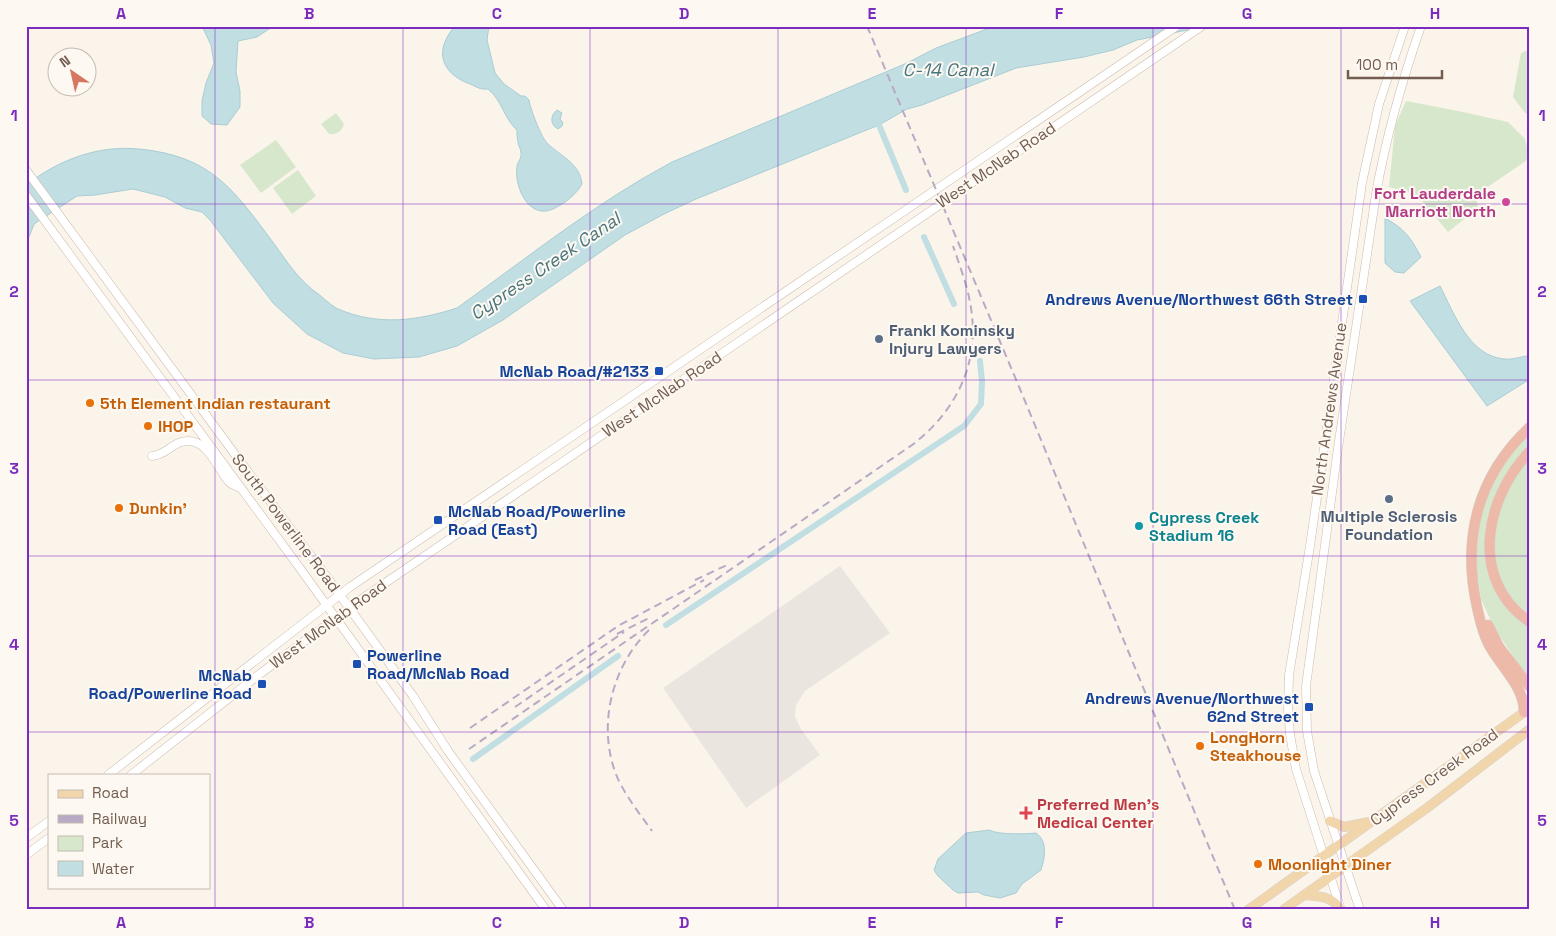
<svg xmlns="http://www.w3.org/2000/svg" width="1556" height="936" viewBox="0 0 1556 936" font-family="'Space Grotesk',sans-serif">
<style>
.industrial{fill:#ebe5e0}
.green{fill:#d7e7cb}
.water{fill:#c1dee3;stroke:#a9cdd3}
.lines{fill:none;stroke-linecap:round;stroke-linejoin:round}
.canal{stroke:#c1dee3;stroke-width:6}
.secondary-casing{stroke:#ccbbae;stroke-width:9}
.primary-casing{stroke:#d8d2ce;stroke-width:10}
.motorway-casing{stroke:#d8d2ce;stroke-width:11}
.secondary{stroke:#fff;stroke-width:8}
.primary{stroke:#f1d6ac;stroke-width:9}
.motorway{stroke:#edbaaa;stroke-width:10}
.rail{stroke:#b8aac4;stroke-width:2;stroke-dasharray:8 5;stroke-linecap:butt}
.grid{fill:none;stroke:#7b2cbf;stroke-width:1;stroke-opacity:0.55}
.hotel-dot{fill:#d1479c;stroke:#fdf9f2;stroke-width:2}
.transit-dot{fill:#1a4fb4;stroke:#fdf9f2;stroke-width:2}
.service-dot{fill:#5c6f8a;stroke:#fdf9f2;stroke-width:2}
.food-dot{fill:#e8710a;stroke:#fdf9f2;stroke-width:2}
.culture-dot{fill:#0f9aa8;stroke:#fdf9f2;stroke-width:2}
.health-dot{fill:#e0444e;stroke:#fdf9f2;stroke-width:2}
.labels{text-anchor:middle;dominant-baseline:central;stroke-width:4;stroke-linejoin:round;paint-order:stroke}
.street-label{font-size:16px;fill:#735d51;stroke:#fdf9f2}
.hotel-label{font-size:16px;font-weight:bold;fill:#b23c85;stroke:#fdf9f2;text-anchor:end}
.transit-label{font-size:16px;font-weight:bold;fill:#164399;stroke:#fdf9f2;text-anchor:end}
.service-label{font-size:16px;font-weight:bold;fill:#4e5e75;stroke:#fdf9f2;text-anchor:start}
.food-label{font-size:16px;font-weight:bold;fill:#c56008;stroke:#fdf9f2;text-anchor:start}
.culture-label{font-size:16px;font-weight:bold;fill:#0d838f;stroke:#fdf9f2;text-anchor:start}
.health-label{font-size:16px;font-weight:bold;fill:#be3a42;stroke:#fdf9f2;text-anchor:start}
.water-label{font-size:18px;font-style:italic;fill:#49757d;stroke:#fdf9f2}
.neatline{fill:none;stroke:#7b2cbf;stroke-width:2}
.grid-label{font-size:16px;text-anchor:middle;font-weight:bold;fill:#7b2cbf}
</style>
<rect width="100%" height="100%" fill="#fbf4eb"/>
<path class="industrial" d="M840,566L890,633L805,691L796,705L795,717L801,729L820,755L746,808L663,688Z"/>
<path class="green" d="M1530,49V115L1525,113L1513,97L1521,53Z
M1406,101L1463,112L1508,122L1525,139L1530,158L1476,195L1478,208L1448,232L1417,195L1389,187L1395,126Z
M336,113L344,124C342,131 337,135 329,134L321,124Z
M276,140L296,167L261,193L240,165Z
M298,170L316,196L292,214L273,188Z
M1530,433V446L1505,478L1488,566L1530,626V681L1494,628L1481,599L1476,567L1477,532L1487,495L1506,460Z
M1530,456V618L1522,612L1500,583L1492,547L1501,506L1513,478Z"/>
<path class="water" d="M202,26L272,27L257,37L238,41L236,72L240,91V107L227,125L211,124L202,116V101L206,83L214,63L211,45Z
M455,26H489L487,40L495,73L504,84L521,96H525L529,100C530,108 541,137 547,143C560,156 580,163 582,184C576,195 564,204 553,209C529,220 514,187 517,167C517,162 522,159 521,153C521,148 518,146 518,142C517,138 517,134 517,130C504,119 502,100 488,89C480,90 477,87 470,84C440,73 434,50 455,26Z
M995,26H1208L1137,40L1113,50L1084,57L1016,68L922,105L907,109L879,125L696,199L664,214L625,235L503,320L457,346L419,357L374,359L343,353L307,334L273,303L210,220L202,212L185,208L165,197L133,189L95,195L77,196L34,224L29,237L26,239V185C59,160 97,145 139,149C212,156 234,190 275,245C288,263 296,276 314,291C322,296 330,305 338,309C378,326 417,321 457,308C527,258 595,203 672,162L907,63L936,48Z
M557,110L562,113L560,119L563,123L562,126L558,129C550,125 550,115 557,110Z
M1385,218C1405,229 1411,238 1421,257L1404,273L1395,272L1385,263Z
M1440,286C1454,313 1469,356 1504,359C1511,360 1520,357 1527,356L1530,354V379L1487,406L1410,301Z
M989,830C998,835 1026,834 1036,833C1048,841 1045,858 1041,870L1022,884L1016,893L1000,898L984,895L978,892L958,893L953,890L938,876L934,870L938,859L966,833Z"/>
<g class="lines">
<path class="canal" d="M879,125L906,190
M924,237L954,304
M666,625L964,426L981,404L982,381L980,361
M473,759L618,656"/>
<defs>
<path id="secondary" d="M26,170L234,453L332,584L413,696L448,751L563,910
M26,195L299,567L546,910
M152,456C167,455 173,441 187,441C209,440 217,470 230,483C232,485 237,486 240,488
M108,775L350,587L1177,26
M131,775L261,673L366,596L1202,26
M26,838L49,821
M26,855L49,838
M1341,910L1296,769L1290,734L1288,710L1289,675L1310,546L1362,183L1379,104L1405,26
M1360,910L1314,771L1307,731L1306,686L1338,448L1376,194C1386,137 1402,81 1421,26"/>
<path id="primary" d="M1330,821L1344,827L1369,822
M1304,895C1319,896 1332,896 1341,910
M1248,910L1530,708
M1283,910L1427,808L1530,729"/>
<path id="motorway" d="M1530,451C1485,498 1468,580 1530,622
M1488,625L1499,647L1530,687
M1524,712C1525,687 1499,665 1488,643C1482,631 1480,620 1477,607C1462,539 1477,476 1530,427"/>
</defs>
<use href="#secondary" class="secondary-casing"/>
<use href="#primary" class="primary-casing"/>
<use href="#motorway" class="motorway-casing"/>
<use href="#secondary" class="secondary"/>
<use href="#primary" class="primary"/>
<use href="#motorway" class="motorway"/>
<path class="rail" d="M867,26L1020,389L1235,910
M695,580L727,565
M649,630C611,667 596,729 618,779C627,798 640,814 652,831
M617,634L651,617
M515,707L624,632
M470,728L618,626L704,580
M469,749L912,445C953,414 978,368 972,316C970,293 961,269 953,246"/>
</g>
<path class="grid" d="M215,26V910M403,26V910M590,26V910M778,26V910M966,26V910M1153,26V910M1341,26V910M26,204H1530M26,380H1530M26,556H1530M26,732H1530"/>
<circle class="hotel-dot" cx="1506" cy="202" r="5"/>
<g class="transit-dot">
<rect x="1358" y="294" width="10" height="10" rx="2.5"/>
<rect x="654" y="366" width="10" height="10" rx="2.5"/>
<rect x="433" y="515" width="10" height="10" rx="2.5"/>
<rect x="352" y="659" width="10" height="10" rx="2.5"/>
<rect x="257" y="679" width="10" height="10" rx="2.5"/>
<rect x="1304" y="702" width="10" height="10" rx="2.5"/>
</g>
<g class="service-dot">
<circle cx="879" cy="339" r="5"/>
<circle cx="1389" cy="499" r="5"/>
</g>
<g class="food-dot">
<circle cx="90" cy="403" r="5"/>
<circle cx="148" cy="426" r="5"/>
<circle cx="119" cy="508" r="5"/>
<circle cx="1200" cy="746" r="5"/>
<circle cx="1258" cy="864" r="5"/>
</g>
<circle class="culture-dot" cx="1139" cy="526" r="5"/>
<path class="health-dot" d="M1023.5 805.5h5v5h5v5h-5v5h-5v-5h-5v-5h5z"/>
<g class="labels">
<g class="street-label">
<text transform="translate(996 165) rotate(-34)">West McNab Road</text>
<text transform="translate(662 394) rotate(-34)">West McNab Road</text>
<text transform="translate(1329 409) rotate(-82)">North Andrews Avenue</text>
<text transform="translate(286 523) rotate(53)">South Powerline Road</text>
<text transform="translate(328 624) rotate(-36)">West McNab Road</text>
<text transform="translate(1434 777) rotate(-36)">Cypress Creek Road</text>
</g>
<g class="hotel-label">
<text x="1496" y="193">Fort Lauderdale<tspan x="1496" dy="18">Marriott North</tspan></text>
</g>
<g class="transit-label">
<text x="1353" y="299">Andrews Avenue/Northwest 66th Street</text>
<text x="649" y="371">McNab Road/#2133</text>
<text x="448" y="511" text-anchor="start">McNab Road/Powerline<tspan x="448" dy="18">Road (East)</tspan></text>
<text x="367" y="655" text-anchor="start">Powerline<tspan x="367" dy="18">Road/McNab Road</tspan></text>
<text x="252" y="675">McNab<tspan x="252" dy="18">Road/Powerline Road</tspan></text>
<text x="1299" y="698">Andrews Avenue/Northwest<tspan x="1299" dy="18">62nd Street</tspan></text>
</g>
<g class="service-label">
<text x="889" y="330">Frankl Kominsky<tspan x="889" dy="18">Injury Lawyers</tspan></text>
<text x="1389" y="516" text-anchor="middle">Multiple Sclerosis<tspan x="1389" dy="18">Foundation</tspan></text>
</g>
<g class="food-label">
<text x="100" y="403">5th Element Indian restaurant</text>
<text x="158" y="426">IHOP</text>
<text x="129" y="508">Dunkin'</text>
<text x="1210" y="737">LongHorn<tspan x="1210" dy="18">Steakhouse</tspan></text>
<text x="1268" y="864">Moonlight Diner</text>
</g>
<g class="culture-label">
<text x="1149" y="517">Cypress Creek<tspan x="1149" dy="18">Stadium 16</tspan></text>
</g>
<g class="health-label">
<text x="1037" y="804">Preferred Men's<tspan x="1037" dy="18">Medical Center</tspan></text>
</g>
<g class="water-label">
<text x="948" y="69">C-14 Canal</text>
<text transform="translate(545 266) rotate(-34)">Cypress Creek Canal</text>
</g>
</g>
<rect width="1556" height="936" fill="none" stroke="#fdf9f2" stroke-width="55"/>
<rect x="48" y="774" width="162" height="115" fill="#fdf9f2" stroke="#c6bbb2"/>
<rect x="58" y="790" width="25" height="8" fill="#f1d6ac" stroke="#c6bbb2"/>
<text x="92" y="798" font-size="15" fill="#735d51">Road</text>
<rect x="58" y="815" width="25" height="8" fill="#b8aac4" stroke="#c6bbb2"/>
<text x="92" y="824" font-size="15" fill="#735d51">Railway</text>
<rect x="58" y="836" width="25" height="15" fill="#d7e7cb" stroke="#c6bbb2"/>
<text x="92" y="848" font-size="15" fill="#735d51">Park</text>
<rect x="58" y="861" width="25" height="15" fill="#c1dee3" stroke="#c6bbb2"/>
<text x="92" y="874" font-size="15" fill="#735d51">Water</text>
<g transform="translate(72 72) rotate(326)"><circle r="24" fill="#fdf9f2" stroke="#c6bbb2"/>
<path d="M0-4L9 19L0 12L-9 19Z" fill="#d6785f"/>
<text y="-8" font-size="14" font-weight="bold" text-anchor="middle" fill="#735d51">N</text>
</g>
<path d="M1348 70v8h94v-8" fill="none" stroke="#735d51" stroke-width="2.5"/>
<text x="1356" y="70" font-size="15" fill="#735d51" stroke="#fdf9f2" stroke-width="4" paint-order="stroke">100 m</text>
<rect x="28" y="28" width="1500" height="880" class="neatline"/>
<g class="grid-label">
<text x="121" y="19">A</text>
<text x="309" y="19">B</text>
<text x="497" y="19">C</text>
<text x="684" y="19">D</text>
<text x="872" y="19">E</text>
<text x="1059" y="19">F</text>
<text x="1247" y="19">G</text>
<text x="1435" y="19">H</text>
<text x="14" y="121">1</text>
<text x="1542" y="121">1</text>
<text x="14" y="297">2</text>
<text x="1542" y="297">2</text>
<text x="14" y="474">3</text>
<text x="1542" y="474">3</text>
<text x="14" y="650">4</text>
<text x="1542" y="650">4</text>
<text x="14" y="826">5</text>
<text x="1542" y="826">5</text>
<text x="121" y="928">A</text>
<text x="309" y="928">B</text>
<text x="497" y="928">C</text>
<text x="684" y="928">D</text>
<text x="872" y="928">E</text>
<text x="1059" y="928">F</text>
<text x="1247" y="928">G</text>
<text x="1435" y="928">H</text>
</g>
</svg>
